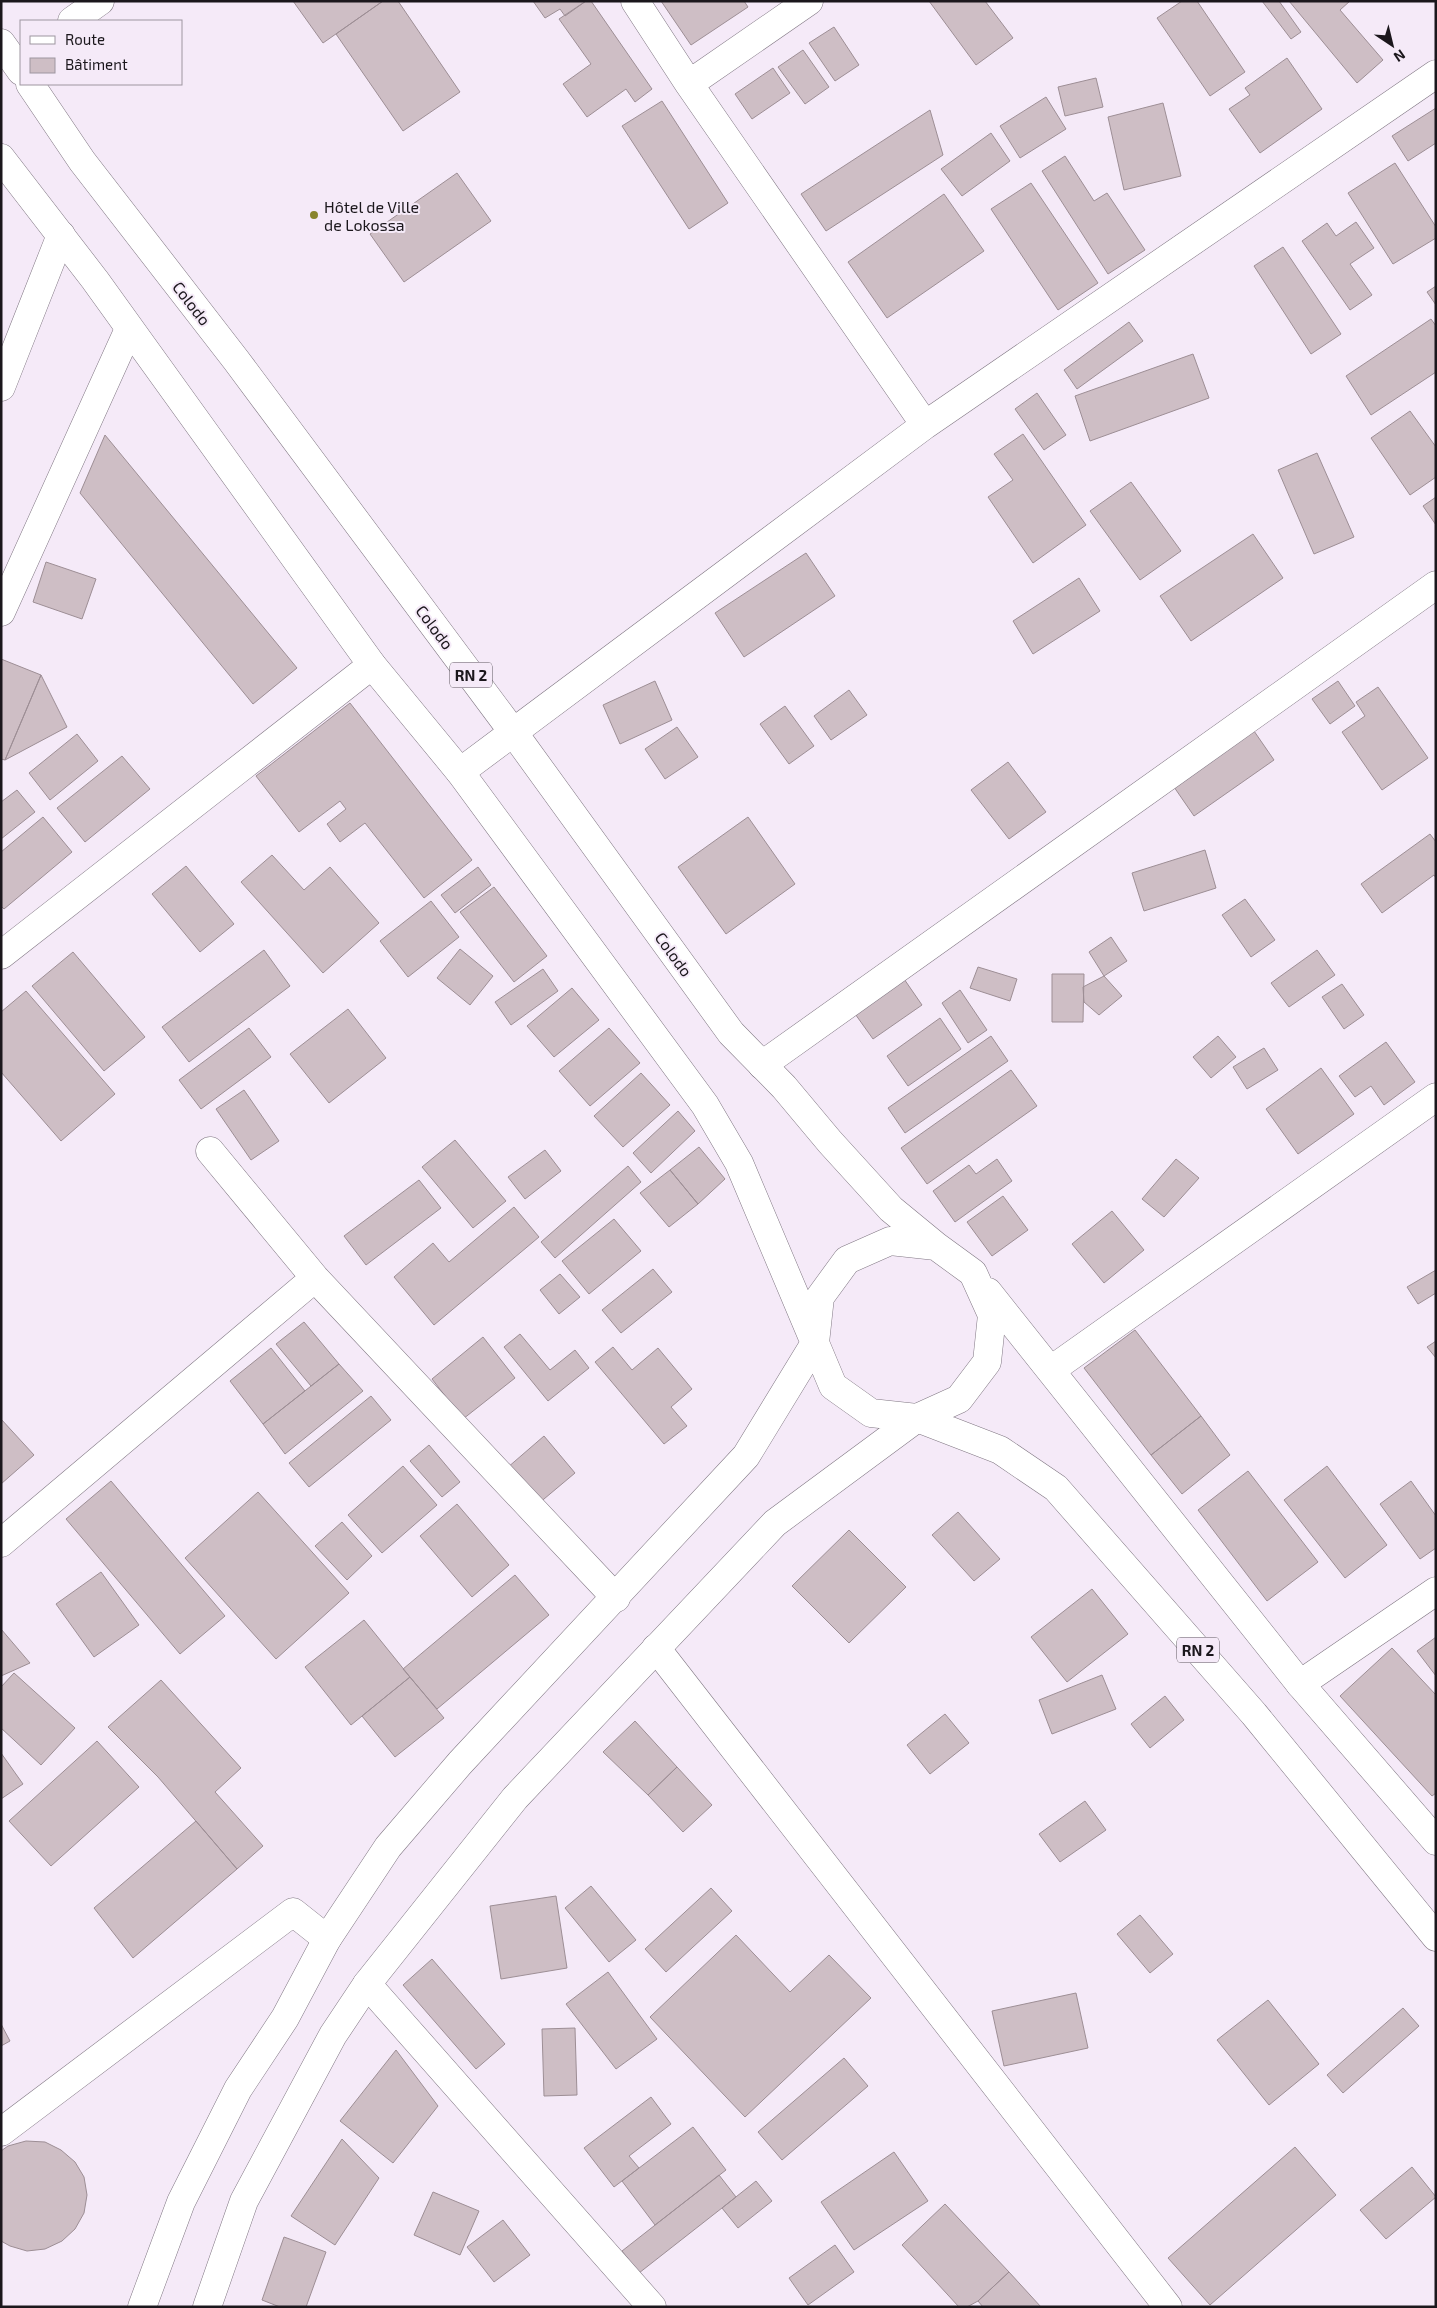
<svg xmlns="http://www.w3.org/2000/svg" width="1437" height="2308" viewBox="0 0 1437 2308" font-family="'Exo 2',sans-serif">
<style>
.building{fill:#cebec5;stroke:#9d8e95}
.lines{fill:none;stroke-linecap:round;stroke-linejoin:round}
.minor-casing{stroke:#807783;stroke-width:29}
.major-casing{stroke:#807783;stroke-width:29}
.minor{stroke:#fff;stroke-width:28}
.major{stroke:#fff;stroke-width:28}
.poi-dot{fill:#88842c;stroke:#f5eaf8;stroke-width:2}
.labels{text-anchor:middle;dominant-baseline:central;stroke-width:4;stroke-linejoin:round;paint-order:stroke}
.shield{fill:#f5eaf8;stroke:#5c565e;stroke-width:1}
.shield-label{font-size:15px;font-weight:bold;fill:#1b171c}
.poi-label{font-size:16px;fill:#1b171c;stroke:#f5eaf8;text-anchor:start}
.street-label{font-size:16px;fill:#1b171c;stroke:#f5eaf8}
</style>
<rect width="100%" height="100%" fill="#f5eaf8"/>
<path class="building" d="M293,1H383L323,43Z
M383,1H398L460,92L403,131L336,34Z
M533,1H586L565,16L560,9L545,18Z
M586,1H591L652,89L635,102L626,89L587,117L563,84L591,64L559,19Z
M661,1H744L748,7L691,45Z
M929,1H985L1013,38L976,65Z
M1182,1H1197L1245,72L1210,96L1157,18Z
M1262,1H1279L1301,32L1291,39Z
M1289,1H1350L1340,10L1383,60L1357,83Z
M834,27L859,65L835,81L809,43Z
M803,50L829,87L805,104L778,67Z
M1287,58L1322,109L1260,153L1229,109L1250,95L1245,88Z
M773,68L790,93L752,119L735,94Z
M1096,78L1103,107L1065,116L1058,87Z
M1046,97L1066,129L1020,158L1000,126Z
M662,101L728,203L689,229L622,126Z
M1163,103L1181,176L1124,190L1108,117Z
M1436,108V143L1408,161L1392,136Z
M930,110L943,155L826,231L801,194Z
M991,133L1010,161L962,196L941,169Z
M1065,156L1094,201L1107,193L1145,250L1108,274L1042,171Z
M1395,163L1436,227V238L1393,264L1348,193Z
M457,173L491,221L404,282L370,234Z
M1031,183L1098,283L1058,310L991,209Z
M944,194L984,251L887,318L848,262Z
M1356,222L1374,248L1350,264L1372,295L1350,310L1302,241L1327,223L1336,236Z
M1283,247L1341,334L1311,354L1254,266Z
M1436,286V305L1427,292Z
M1431,319L1436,326V372L1371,415L1346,376Z
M1129,322L1143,341L1077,389L1064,370Z
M1193,354L1209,398L1090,441L1075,396Z
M1037,393L1066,435L1044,450L1015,409Z
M1410,411L1436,447V477L1410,495L1371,438Z
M1023,434L1086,525L1033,563L988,497L1013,480L994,454Z
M105,435L297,668L253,704L80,493Z
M1317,453L1354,537L1314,554L1278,470Z
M1131,482L1181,551L1140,580L1090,511Z
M1436,497V525L1423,506Z
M1253,534L1283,578L1191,641L1160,596Z
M806,553L835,596L744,657L715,613Z
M46,562L96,579L82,619L33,602Z
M1079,578L1100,611L1033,654L1013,621Z
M1,659L41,675L5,760L1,759Z
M41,675L67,727L5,760Z
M655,681L672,720L620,744L603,705Z
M1338,681L1355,706L1330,724L1312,699Z
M1378,687L1428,758L1382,790L1342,732L1365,716L1356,702Z
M849,690L867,715L831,740L814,716Z
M350,703L472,860L424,898L365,823L340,842L327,824L346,809L340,801L299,832L256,776Z
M785,706L814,746L789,764L760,724Z
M677,727L698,757L665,779L645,749Z
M1254,731L1274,760L1194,816L1174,787Z
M77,734L98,761L50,800L29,773Z
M122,756L150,789L85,842L57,808Z
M1008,762L1046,812L1009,839L971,790Z
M17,790L35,812L1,839V802Z
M43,817L72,852L4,909L1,906V852Z
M748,817L795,884L726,934L678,867Z
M1430,834L1436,842V878L1434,875L1382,913L1361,884Z
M1205,850L1216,888L1144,911L1132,873Z
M272,855L304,890L330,867L379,923L323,973L241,882Z
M186,866L234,924L200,952L152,894Z
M478,867L491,885L455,913L441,895Z
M494,887L547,956L514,982L460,912Z
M1245,899L1275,940L1251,957L1222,915Z
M431,901L459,937L408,977L380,941Z
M1111,937L1127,961L1104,976L1089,952Z
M460,949L493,976L470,1005L437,978Z
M264,950L290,986L189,1062L162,1027Z
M1317,950L1335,975L1289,1007L1271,983Z
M73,952L145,1037L104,1071L32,986Z
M978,967L1017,979L1010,1001L970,988Z
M543,969L558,991L511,1025L495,1002Z
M1052,974H1084L1083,1022H1052Z
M902,976L922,1005L873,1039L853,1011Z
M1104,976L1122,996L1099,1015L1084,1002L1083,987Z
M1342,984L1364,1015L1344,1029L1322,997Z
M572,988L599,1020L554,1057L527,1026Z
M960,990L987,1030L968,1043L942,1003Z
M26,991L115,1094L61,1141L1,1072V1012Z
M348,1009L386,1058L329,1103L290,1054Z
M940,1018L961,1049L908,1086L887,1056Z
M249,1028L271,1057L201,1109L179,1080Z
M609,1028L640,1063L590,1106L559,1071Z
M991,1036L1008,1061L905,1133L888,1108Z
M1218,1036L1236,1057L1211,1078L1193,1057Z
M1386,1042L1415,1082L1384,1105L1371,1086L1355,1097L1339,1076Z
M1264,1048L1278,1070L1247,1089L1233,1067Z
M1321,1068L1354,1114L1298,1154L1266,1109Z
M1011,1070L1037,1106L927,1184L901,1148Z
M641,1073L670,1105L623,1147L594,1116Z
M244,1090L279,1141L251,1160L216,1109Z
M678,1111L695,1131L651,1173L633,1153Z
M455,1140L506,1201L473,1228L422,1167Z
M699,1147L725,1179L698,1204L670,1170Z
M545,1150L561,1171L525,1199L508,1177Z
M997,1159L1012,1181L955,1222L933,1191L969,1165L976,1174Z
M1176,1159L1199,1178L1164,1217L1142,1199Z
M628,1166L641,1182L555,1258L541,1242Z
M670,1170L698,1204L669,1227L640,1193Z
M419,1180L441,1208L366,1265L344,1236Z
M1003,1196L1028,1230L992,1256L967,1222Z
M514,1207L539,1237L434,1325L394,1277L433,1243L449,1262Z
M1112,1211L1144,1250L1104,1283L1072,1244Z
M614,1219L641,1251L589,1294L562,1261Z
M653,1269L672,1292L621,1333L602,1310Z
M1436,1270V1293L1418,1304L1407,1287Z
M560,1274L580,1297L559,1314L540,1290Z
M304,1322L339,1364L311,1386L276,1344Z
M1135,1330L1201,1416L1151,1455L1084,1368Z
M520,1334L550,1370L575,1350L589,1368L548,1401L504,1347Z
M483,1337L515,1378L463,1419L432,1379Z
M1436,1341V1358L1427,1347Z
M613,1347L632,1370L658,1348L692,1389L671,1407L687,1426L664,1444L595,1362Z
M271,1348L305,1391L263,1424L230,1381Z
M339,1364L363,1391L285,1454L263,1424Z
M371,1396L391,1420L309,1487L289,1463Z
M1201,1416L1230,1455L1182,1494L1151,1455Z
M1,1419L34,1455L1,1484Z
M544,1436L575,1473L538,1504L507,1468Z
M429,1445L460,1482L442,1497L410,1461Z
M403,1466L437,1505L382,1553L348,1515Z
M1327,1466L1387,1545L1345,1578L1284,1500Z
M1248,1471L1318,1562L1267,1601L1198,1510Z
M111,1481L225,1616L180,1654L66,1519Z
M1411,1481L1436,1516V1548L1420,1559L1380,1504Z
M258,1492L349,1593L276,1659L185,1558Z
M457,1504L509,1565L472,1597L420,1536Z
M958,1512L1000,1559L974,1581L932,1535Z
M342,1522L372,1556L347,1580L315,1546Z
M849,1530L906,1587L849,1643L792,1586Z
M101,1572L139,1625L94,1657L56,1604Z
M515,1575L549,1615L437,1709L403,1669Z
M1092,1589L1128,1634L1067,1682L1031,1637Z
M364,1620L410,1677L351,1725L305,1667Z
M1,1629L30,1663L1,1676Z
M1436,1637V1676L1417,1651Z
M1392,1648L1436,1695V1793L1432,1796L1340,1696Z
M14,1673L75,1728L41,1765L1,1728V1687Z
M1102,1675L1116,1709L1052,1734L1039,1700Z
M410,1677L444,1718L395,1757L362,1716Z
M161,1680L241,1768L215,1792L263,1846L237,1869L158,1777L108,1727Z
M1165,1696L1184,1720L1150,1748L1131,1724Z
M945,1714L969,1743L930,1774L907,1745Z
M635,1721L677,1767L648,1795L603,1752Z
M97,1741L139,1787L51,1866L9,1821Z
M1,1753L23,1784L1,1799Z
M677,1767L712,1805L683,1832L648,1795Z
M1085,1801L1106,1830L1060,1862L1039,1834Z
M196,1821L237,1869L133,1958L94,1908Z
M591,1886L636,1940L609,1962L565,1908Z
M711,1888L732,1911L666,1972L645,1949Z
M556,1896L567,1968L501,1979L490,1906Z
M1140,1915L1173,1954L1150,1973L1117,1934Z
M736,1935L790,1992L829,1955L871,1998L745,2117L650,2017Z
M432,1959L505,2044L476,2069L403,1985Z
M608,1972L657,2039L616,2069L566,2004Z
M1076,1993L1088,2048L1004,2066L992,2011Z
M1268,2000L1319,2064L1269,2105L1217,2040Z
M1403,2008L1419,2026L1343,2093L1327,2075Z
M1,2024L10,2041L1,2046Z
M575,2028L577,2095L544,2096L542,2029Z
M396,2050L438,2106L393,2163L340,2121Z
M844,2058L868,2086L782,2160L758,2132Z
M651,2097L671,2124L629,2156L639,2168L614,2187L584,2148Z
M693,2127L726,2170L655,2225L622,2181Z
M342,2139L379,2178L335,2245L291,2216Z
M26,2141L45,2142L61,2150L75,2162L84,2177L87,2195L84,2213L75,2229L62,2241L45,2249L27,2251L10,2246L1,2241V2151L8,2146Z
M1295,2147L1336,2195L1210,2305L1168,2258Z
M894,2152L928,2201L854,2250L821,2202Z
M1412,2167L1436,2197L1386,2239L1360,2210Z
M719,2175L736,2197L639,2273L622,2251Z
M756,2181L772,2201L738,2228L722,2208Z
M433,2192L479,2211L460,2255L414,2235Z
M945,2204L1009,2272L978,2301L967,2307H959L902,2245Z
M503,2220L530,2255L494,2282L467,2247Z
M284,2237L326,2252L306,2307H280L262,2300Z
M835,2245L854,2272L808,2305L789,2278Z
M1009,2272L1041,2307H983L978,2301Z"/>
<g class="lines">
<defs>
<path id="minor" d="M635,1L689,84L925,425
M72,21L100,1
M689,84L809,1
M1,387L61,235
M1,612L129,329
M460,772L925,425L1436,74
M1,955L372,665
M762,1065L1436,585
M210,1151L315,1278L616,1598
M1,1543L315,1278
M656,1648L1168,2307
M1300,1684L1436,1591
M367,1984L652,2307
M1,2132L293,1912L327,1939"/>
<path id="major" d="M1,43L21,71
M30,84L82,161L236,360L513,732L731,1033L784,1087L830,1142L891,1209L936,1246
M1,158L95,280L372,665L460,772L705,1105L739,1163L815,1343L746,1456L460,1763L388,1847L327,1939L285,2018L238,2089L181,2202L142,2307
M988,1292L1300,1684L1436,1841
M1051,1370L1436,1097
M207,2307L244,2201L333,2035L367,1984L515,1798L775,1523L917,1418L959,1399L987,1362L992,1315L973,1273L936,1246L890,1241L847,1260L820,1297L815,1343L833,1386L871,1413L917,1418L1000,1450L1056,1488L1254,1714L1436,1937"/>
</defs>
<use href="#minor" class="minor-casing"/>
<use href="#major" class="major-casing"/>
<use href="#minor" class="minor"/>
<use href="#major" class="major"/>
</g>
<circle class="poi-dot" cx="314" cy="215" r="5"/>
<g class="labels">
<g class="shield">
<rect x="450" y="662.5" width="42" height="25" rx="4"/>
<rect x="1177" y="1637.5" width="42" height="25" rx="4"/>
</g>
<g class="shield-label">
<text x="471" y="675">RN 2</text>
<text x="1198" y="1650">RN 2</text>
</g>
<g class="poi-label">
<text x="324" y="206">Hôtel de Ville<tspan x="324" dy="18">de Lokossa</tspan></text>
</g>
<g class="street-label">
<text transform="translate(192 303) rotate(52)">Colodo</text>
<text transform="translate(435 627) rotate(53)">Colodo</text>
<text transform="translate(674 954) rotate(54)">Colodo</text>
</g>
</g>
<rect width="1437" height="2308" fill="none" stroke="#1b171c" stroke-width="5"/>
<rect x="20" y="20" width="162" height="65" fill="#f5eaf8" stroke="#9e96a0"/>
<rect x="30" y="36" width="25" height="8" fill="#ffffff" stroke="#9e96a0"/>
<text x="65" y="45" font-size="15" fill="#1b171c">Route</text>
<rect x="30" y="58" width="25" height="15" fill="#cebec5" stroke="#9e96a0"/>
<text x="65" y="70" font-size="15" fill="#1b171c">Bâtiment</text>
<g transform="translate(1392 45) rotate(145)" stroke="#f5eaf8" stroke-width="4" paint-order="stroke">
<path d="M0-4L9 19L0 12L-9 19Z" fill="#1b171c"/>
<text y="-8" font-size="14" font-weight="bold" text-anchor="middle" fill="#1b171c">N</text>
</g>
</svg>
